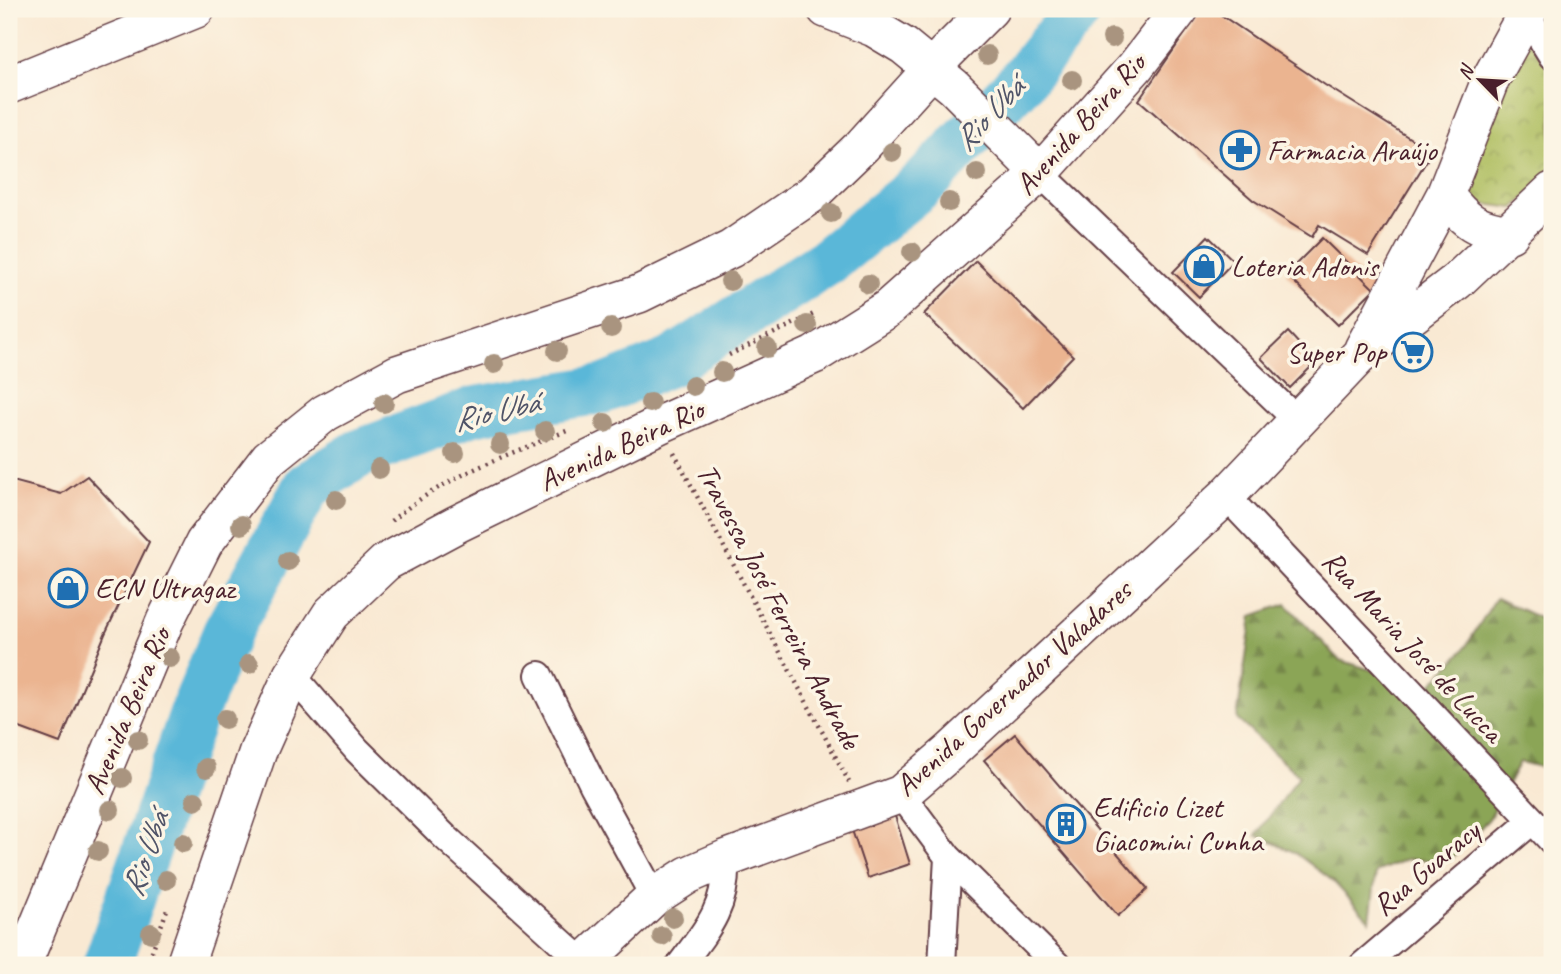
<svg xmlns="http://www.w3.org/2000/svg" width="1561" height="974" viewBox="0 0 1561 974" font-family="Caveat,sans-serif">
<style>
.forest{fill:url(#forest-firs);stroke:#6a6241;stroke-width:2}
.park{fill:url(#park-crowns);stroke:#7c6e46;stroke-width:2}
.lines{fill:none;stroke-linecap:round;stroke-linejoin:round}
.river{stroke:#5ab7d8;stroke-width:49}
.building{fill:#ebb490}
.street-casing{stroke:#643d44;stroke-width:30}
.secondary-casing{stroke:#643d44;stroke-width:40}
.path{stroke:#643d44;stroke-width:4.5;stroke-dasharray:2 5;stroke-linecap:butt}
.street{stroke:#fff;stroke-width:26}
.secondary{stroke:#fff;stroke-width:37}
.tree{fill:#a9947f}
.labels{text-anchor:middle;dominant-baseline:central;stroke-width:7;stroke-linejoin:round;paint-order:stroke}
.street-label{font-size:30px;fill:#4a1f2b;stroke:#fcf5e5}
.poi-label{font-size:30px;fill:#4a1f2b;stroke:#fcf5e5;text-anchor:start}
.water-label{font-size:32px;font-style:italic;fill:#505468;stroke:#fcf5e5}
</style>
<defs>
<pattern id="forest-firs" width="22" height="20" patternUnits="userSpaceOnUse" patternTransform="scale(1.75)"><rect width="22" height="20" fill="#8ba557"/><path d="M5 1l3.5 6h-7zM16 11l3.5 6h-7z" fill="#748648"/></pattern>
<pattern id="park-crowns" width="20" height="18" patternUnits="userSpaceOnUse" patternTransform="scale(1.75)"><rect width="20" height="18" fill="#afbe61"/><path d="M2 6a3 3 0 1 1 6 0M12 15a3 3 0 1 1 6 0" fill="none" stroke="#909a50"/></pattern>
</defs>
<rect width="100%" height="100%" fill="#fcf5e5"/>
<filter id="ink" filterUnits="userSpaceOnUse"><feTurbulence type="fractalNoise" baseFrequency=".0143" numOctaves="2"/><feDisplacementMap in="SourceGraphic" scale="14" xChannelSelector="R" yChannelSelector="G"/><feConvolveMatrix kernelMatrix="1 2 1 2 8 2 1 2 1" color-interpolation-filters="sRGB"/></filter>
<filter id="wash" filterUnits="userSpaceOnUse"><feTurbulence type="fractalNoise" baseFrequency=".00686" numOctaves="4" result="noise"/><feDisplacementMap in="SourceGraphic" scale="28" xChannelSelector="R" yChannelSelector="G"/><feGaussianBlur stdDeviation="1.57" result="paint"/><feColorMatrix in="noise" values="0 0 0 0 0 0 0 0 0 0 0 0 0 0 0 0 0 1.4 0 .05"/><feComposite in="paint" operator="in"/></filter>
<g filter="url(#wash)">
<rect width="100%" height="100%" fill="#f9e9d3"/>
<path class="forest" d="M1496,598L1552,624V770L1520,762L1489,819L1449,861L1407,859L1376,872L1370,921L1333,881L1294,852L1256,835L1299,776L1237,719L1252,616L1286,604L1340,660L1428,688L1463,651Z"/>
<path class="park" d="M1522,34L1552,68V174L1514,208L1484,204L1462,194Z"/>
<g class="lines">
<path class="river" d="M107,965L195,709L227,632L307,486L358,454L474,411L604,389L671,362L828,261L927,180L1021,81L1079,9"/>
</g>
<g id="blocks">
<path class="building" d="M1202,9H1212L1325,85L1432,152L1368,255L1319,225L1312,237L1253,200L1139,100Z
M1208,236L1234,261L1199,297L1173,272Z
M1322,238L1374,289L1338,325L1286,274Z
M976,261L1073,356L1023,408L924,314Z
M1288,332L1316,362L1290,388L1261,358Z
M87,476L149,542L105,634L60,743L9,724V480L61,494Z
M1015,734L1148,889L1118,916L984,760Z
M895,816L910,864L868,878L848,818Z"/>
</g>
</g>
<g filter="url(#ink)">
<use href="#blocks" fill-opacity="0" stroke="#643d44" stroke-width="2"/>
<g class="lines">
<defs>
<path id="street" d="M1526,14L1552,56
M1040,173L1299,422
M1226,496L1552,841
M292,675L357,750L445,837L584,963
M539,675L593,785L654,897
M901,794L948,857L942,965
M948,857L1057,965
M680,965C707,930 728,906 725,859
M1363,965L1532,821"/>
<path id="secondary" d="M826,9L874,28L904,46L954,87L1040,173
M9,85L196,9
M1445,195C1466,222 1476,229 1510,234
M1363,349L1445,195L1491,78L1529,9
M22,965L165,621L204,543L269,458L325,413L397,374L639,294L731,249L812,194L862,146L946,53L990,9
M185,965L258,751L292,675L331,614L386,562L457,524L659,425L814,355L887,309L1040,173L1135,67L1180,9
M581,965L654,897L688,875L725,859L901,794L951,751L1226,496L1359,356L1457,281L1552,191"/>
</defs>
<use href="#street" class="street-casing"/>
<use href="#secondary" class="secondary-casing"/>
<path class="path" d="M729,355L816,313
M674,453L849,782
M391,521C443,477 507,455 569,430
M147,965L168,907"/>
<use href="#street" class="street"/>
<use href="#secondary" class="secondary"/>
</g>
<g class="tree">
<circle cx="1112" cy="38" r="10"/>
<circle cx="987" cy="55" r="10"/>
<circle cx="1072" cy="80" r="10"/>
<circle cx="892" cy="152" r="10"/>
<circle cx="977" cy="173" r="10"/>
<circle cx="949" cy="202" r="10"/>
<circle cx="831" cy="213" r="10"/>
<circle cx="912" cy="252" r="10"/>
<circle cx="730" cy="281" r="10"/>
<circle cx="868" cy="284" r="10"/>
<circle cx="807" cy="325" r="10"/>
<circle cx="611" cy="328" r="10"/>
<circle cx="767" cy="348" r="10"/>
<circle cx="557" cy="351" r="10"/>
<circle cx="494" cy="364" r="10"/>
<circle cx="722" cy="372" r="10"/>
<circle cx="693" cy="386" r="10"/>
<circle cx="384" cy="403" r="10"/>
<circle cx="650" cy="403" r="10"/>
<circle cx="605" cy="423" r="10"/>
<circle cx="545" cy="431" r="10"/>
<circle cx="500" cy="444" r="10"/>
<circle cx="455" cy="453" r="10"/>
<circle cx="379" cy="469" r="10"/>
<circle cx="336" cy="500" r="10"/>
<circle cx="241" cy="525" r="10"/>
<circle cx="288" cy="561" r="10"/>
<circle cx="170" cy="658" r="10"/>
<circle cx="249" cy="664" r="10"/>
<circle cx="225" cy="719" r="10"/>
<circle cx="138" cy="740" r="10"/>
<circle cx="206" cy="768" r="10"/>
<circle cx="122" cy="778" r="10"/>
<circle cx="195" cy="801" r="10"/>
<circle cx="110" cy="810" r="10"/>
<circle cx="183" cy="843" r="10"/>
<circle cx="98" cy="851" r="10"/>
<circle cx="166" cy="880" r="10"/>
<circle cx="673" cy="918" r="10"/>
<circle cx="151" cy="933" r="10"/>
<circle cx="662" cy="936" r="10"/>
</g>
</g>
<defs>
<symbol id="pharmacy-ring" viewBox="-11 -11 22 22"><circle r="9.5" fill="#fcf5e5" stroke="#1f6fb2" stroke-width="1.5"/><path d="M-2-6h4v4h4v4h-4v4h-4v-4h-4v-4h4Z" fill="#1f6fb2"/></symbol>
<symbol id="shop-ring" viewBox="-11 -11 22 22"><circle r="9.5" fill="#fcf5e5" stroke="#1f6fb2" stroke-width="1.5"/><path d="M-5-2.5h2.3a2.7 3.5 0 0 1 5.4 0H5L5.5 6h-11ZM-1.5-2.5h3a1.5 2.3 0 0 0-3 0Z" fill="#1f6fb2"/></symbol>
<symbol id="supermarket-ring" viewBox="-11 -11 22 22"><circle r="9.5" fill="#fcf5e5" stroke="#1f6fb2" stroke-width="1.5"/><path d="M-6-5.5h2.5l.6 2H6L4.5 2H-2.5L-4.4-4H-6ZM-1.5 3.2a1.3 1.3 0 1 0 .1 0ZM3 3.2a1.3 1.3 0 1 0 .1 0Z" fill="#1f6fb2"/></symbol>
<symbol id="building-ring" viewBox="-11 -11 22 22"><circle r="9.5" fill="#fcf5e5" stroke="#1f6fb2" stroke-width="1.5"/><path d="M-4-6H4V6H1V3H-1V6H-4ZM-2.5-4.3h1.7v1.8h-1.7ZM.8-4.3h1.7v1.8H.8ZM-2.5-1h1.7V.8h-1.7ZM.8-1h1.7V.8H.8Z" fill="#1f6fb2"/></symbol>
</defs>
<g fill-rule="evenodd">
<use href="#pharmacy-ring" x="1218" y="128" width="44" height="44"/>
<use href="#shop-ring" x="1182" y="244" width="44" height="44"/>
<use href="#supermarket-ring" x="1391" y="330" width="44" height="44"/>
<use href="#shop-ring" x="46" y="566" width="44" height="44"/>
<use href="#building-ring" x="1044" y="802" width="44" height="44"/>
</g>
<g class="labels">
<g class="street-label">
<text transform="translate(1080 124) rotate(-48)">Avenida Beira Rio</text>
<text transform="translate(621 445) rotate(-25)">Avenida Beira Rio</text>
<text transform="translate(779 606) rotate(62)">Travessa José Ferreira Andrade</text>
<text transform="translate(1413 646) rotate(47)">Rua Maria José de Lucca</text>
<text transform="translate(1013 688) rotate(-42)">Avenida Governador Valadares</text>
<text transform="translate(127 711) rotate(-67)">Avenida Beira Rio</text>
<text transform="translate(1426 868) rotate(-40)">Rua Guaracy</text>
</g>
<g class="poi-label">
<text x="1267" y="150">Farmacia Araújo</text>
<text x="1231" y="266">Loteria Adonis</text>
<text x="1386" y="352" text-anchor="end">Super Pop</text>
<text x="95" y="588">ECN Ultragaz</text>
<text x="1093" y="807">Edificio Lizet<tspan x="1093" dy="34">Giacomini Cunha</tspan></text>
</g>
<g class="water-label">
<text transform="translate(989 114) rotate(-47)">Rio Ubá</text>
<text transform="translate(496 411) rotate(-13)">Rio Ubá</text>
<text transform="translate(145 854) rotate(-71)">Rio Ubá</text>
</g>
</g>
<rect width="1561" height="974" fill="none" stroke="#fcf5e5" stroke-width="35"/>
<g transform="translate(1480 80) rotate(295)" stroke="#fcf5e5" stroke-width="5" paint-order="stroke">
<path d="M0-5L12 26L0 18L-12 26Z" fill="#4a1f2b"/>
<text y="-10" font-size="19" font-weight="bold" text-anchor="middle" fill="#4a1f2b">N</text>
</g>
</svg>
